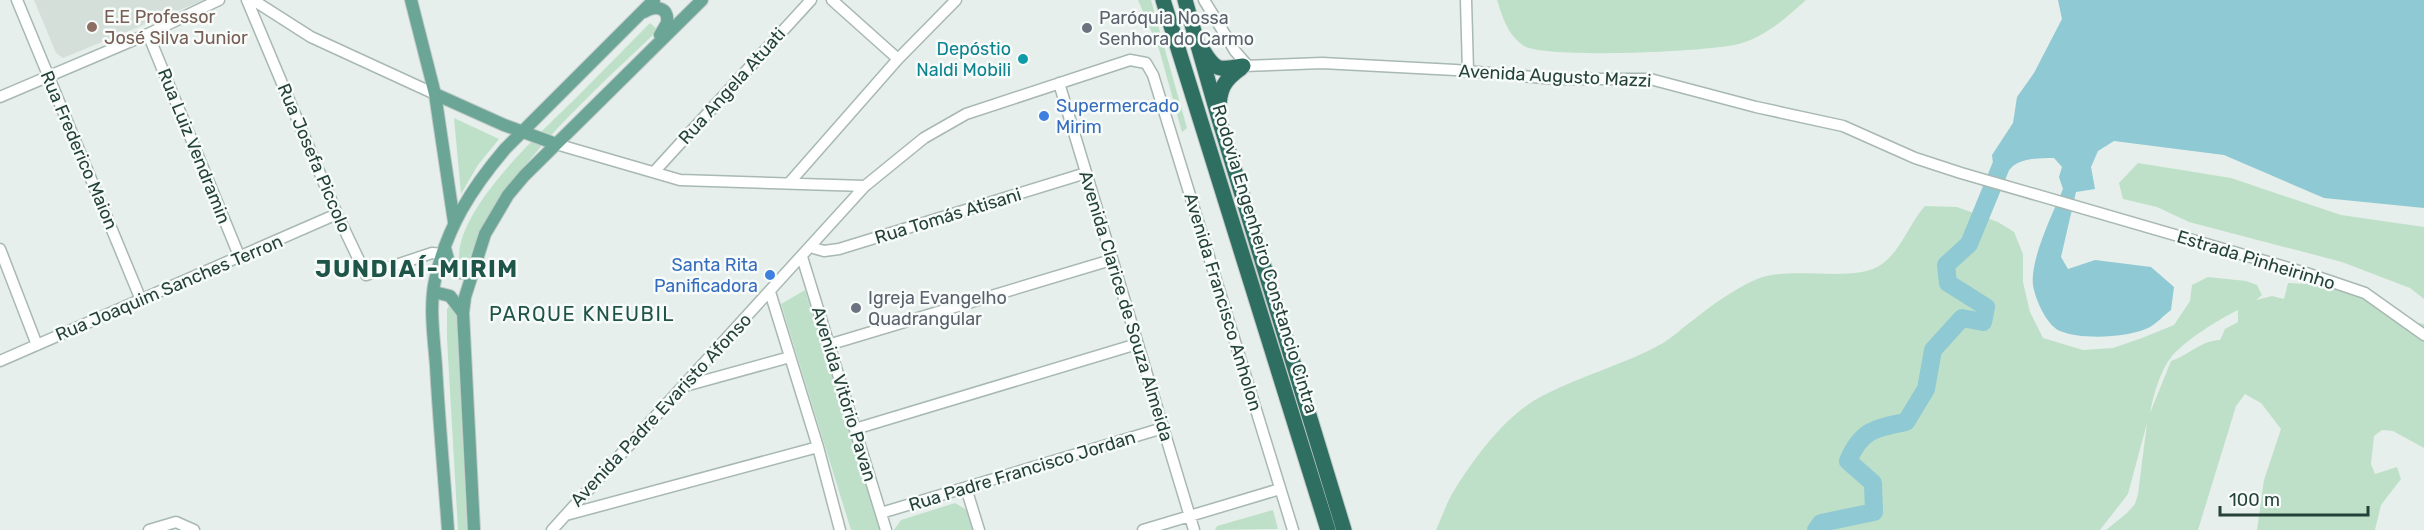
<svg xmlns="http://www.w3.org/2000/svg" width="2424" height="530" viewBox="0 0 2424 530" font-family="Rubik,sans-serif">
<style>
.built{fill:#d4dfda}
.green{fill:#bfe0c8;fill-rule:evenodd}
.water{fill:#8ec9d4}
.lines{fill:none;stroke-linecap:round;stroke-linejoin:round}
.river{stroke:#8ec9d4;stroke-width:18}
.minor-casing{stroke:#a8b8b2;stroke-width:13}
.major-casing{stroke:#c2cac8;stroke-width:14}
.highway-casing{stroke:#c2cac8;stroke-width:17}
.minor{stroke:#fff;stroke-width:10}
.major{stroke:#6aa596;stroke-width:12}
.highway{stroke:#2f6f62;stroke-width:15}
.education-dot{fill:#8d6e63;stroke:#f7fbf9;stroke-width:2}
.worship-dot{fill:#6b7280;stroke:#f7fbf9;stroke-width:2}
.culture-dot{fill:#0f9aa8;stroke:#f7fbf9;stroke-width:2}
.shop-dot{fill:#3f7fe0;stroke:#f7fbf9;stroke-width:2}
.labels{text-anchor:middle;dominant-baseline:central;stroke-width:5;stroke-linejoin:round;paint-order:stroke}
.education-label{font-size:18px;fill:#785e54;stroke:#f7fbf9;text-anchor:start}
.worship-label{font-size:18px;fill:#5b616d;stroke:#f7fbf9;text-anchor:start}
.culture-label{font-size:18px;fill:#0d838f;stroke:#f7fbf9;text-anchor:end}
.street-label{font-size:18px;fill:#24423a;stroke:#f7fbf9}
.shop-label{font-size:18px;fill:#366cbe;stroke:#f7fbf9;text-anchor:start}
.neighbourhood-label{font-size:20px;letter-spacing:1.5px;fill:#1f5548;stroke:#f7fbf9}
.district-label{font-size:24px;font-weight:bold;letter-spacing:1.5px;fill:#1f5548;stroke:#f7fbf9}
</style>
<rect width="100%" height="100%" fill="#e6efeb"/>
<path class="built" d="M34,0H204L63,58L56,53Z"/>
<path class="green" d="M1138,0H1151L1187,128L1182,132L1159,49Z
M1497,0H1806C1786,18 1767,35 1742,43C1716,52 1545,59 1524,46C1507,34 1503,18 1497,0Z
M650,23L658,30C586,100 504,168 467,264L460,265C449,215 541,132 575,99C600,74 625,48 650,23Z
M454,118L499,139L478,165L461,194Z
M2138,163L2231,178L2341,215L2424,227V299L2410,288L2342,262L2189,222L2157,207L2123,199L2119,183Z
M1925,206L1957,207L1998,222L2014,232L2023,254V282L2030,312L2043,338L2083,350L2113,348L2142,338L2174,325L2190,301L2192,285L2208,277L2246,281L2257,285L2262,295L2256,300L2272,296L2284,299L2288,283L2308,284L2313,280L2345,286L2413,322L2424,324V448L2393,431L2382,430L2374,436L2371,464L2375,474L2397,467L2401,479L2381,505L2375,530H2257L2264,480L2281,429L2261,403L2245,394L2236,406L2198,530H2106L2127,513L2135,504L2138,494L2147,423L2128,494L2100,530H1436C1442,517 1447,501 1455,489C1477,454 1508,412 1546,394C1583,375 1626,364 1663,343C1673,337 1682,328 1692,321C1712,305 1734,289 1757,279C1791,265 1857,284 1882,264C1902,249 1909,224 1925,206ZM2238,310V322L2225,329L2220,340C2200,341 2189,355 2171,361L2150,413C2153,396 2160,371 2172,356C2186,340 2219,319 2238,310Z
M805,290L881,530H851L781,304Z
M451,304L456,308L467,530H458L447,339V309Z
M955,503L967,510L973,530H894L901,520Z
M1273,510L1278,529L1215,530L1217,526Z"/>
<path class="water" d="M2058,0H2424V208L2324,198L2224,155L2114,141L2098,151L2091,167L2095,189L2076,192L2061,257L2068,269L2095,260L2151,267L2174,287L2171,310C2164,315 2157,323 2150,327C2129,338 2081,340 2060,331C2046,325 2035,298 2033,285C2030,259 2053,213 2063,189L2059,177L2062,167L2054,158C2037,158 2019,158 2007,171L1993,163L1992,155L2013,123L2017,97L2034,73L2062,19Z"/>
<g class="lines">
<path class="river" d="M1816,530L1821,523L1874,512L1873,483L1848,461C1861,430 1875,428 1906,422L1926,389L1933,350L1962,318L1983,322L1986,307L1948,283L1946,265L1969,244L2001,166L2016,148"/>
<defs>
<path id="minor" d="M17,0L141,300
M247,0L337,214L366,275L432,253L443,254
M253,0L311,37L435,94
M832,0L898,59
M1204,0L1235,51L1248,66
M1466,0L1468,71
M148,34L240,258
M1243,66L1322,63L1455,70L1556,79H1650L1756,107L1843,126L1915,158L1961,173L2306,273L2365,293L2424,335
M1059,83L1194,530
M0,97L148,34L219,0
M556,144L680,180L865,186
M654,172L811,0
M790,182L898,59L956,0
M810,247L824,251L839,249L1086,173
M0,249L37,345
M802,257L886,530
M770,292L818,447L840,530
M828,345L1111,260
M0,361L337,214
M685,386L790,357
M855,429L1137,344
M966,488L979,530
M881,513L1163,428
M566,515L818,447
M149,530L176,522L194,530
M552,530L865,186L924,138L966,114L1130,60L1146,63L1153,75L1293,530
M1143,530L1280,489"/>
<path id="major" d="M411,0L435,94L454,222
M644,12C656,5 669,7 667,23L660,35
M435,94L504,125L556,144
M445,248C450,266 450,274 471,274
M434,292L450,296L463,313
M448,530C444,475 439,421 436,366C434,339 429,307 435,280C447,227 471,189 505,149L654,0
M474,530L463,313L465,297L485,234L508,195L524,176L702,0"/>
<path id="highway" d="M1163,0L1328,530
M1185,0L1219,119L1344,530
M1204,52C1217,73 1221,69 1243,66
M1219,110C1219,89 1224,80 1241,68"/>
</defs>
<use href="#minor" class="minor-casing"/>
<use href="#major" class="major-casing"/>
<use href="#highway" class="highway-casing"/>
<use href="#minor" class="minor"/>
<use href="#major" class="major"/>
<use href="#highway" class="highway"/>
</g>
<circle class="education-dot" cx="92" cy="27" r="6"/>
<g class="worship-dot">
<circle cx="1087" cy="28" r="6"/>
<circle cx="856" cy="308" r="6"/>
</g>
<circle class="culture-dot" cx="1023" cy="59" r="6"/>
<g class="shop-dot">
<circle cx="1044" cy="116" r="6"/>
<circle cx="770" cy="275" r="6"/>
</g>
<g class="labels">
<g class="education-label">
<text x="104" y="17">E.E Professor<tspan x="104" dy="21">José Silva Junior</tspan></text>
</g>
<g class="worship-label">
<text x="1099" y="18">Paróquia Nossa<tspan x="1099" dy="21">Senhora do Carmo</tspan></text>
<text x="868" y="298">Igreja Evangelho<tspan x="868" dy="21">Quadrangular</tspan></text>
</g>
<g class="culture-label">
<text x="1011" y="49">Depóstio<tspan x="1011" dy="21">Naldi Mobili</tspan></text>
</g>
<g class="street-label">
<text transform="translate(1555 76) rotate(3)">Avenida Augusto Mazzi</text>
<text transform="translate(732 86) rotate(-48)">Rua Angela Atuati</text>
<text transform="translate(194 146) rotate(68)">Rua Luiz Vendramin</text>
<text transform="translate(79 150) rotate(67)">Rua Frederico Maion</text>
<text transform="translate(314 158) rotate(67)">Rua Josefa Piccolo</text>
<text transform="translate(948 216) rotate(-17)">Rua Tomás Atisani</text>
<text transform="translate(1265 259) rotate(73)">Rodovia Engenheiro Constancio Cintra</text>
<text transform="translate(2256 260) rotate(17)">Estrada Pinheirinho</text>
<text transform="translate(169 288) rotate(-23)">Rua Joaquim Sanches Terron</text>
<text transform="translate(1223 302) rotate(73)">Avenida Francisco Anholon</text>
<text transform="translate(1126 306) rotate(73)">Avenida Clarice de Souza Almeida</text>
<text transform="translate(844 394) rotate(73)">Avenida Vitório Pavan</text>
<text transform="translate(661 410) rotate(-47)">Avenida Padre Evaristo Afonso</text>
<text transform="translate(1022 471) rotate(-17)">Rua Padre Francisco Jordan</text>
</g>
<g class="shop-label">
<text x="1056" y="106">Supermercado<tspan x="1056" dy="21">Mirim</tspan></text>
<text x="758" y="265" text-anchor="end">Santa Rita<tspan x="758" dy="21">Panificadora</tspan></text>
</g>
<g class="neighbourhood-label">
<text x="582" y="314">PARQUE KNEUBIL</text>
</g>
<g class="district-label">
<text x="417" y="269">JUNDIAÍ-MIRIM</text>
</g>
</g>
<path d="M2220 506v9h148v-9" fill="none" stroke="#24423a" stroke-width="3"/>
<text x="2229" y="506" font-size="18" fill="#24423a" stroke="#f7fbf9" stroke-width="4.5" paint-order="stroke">100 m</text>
</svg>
